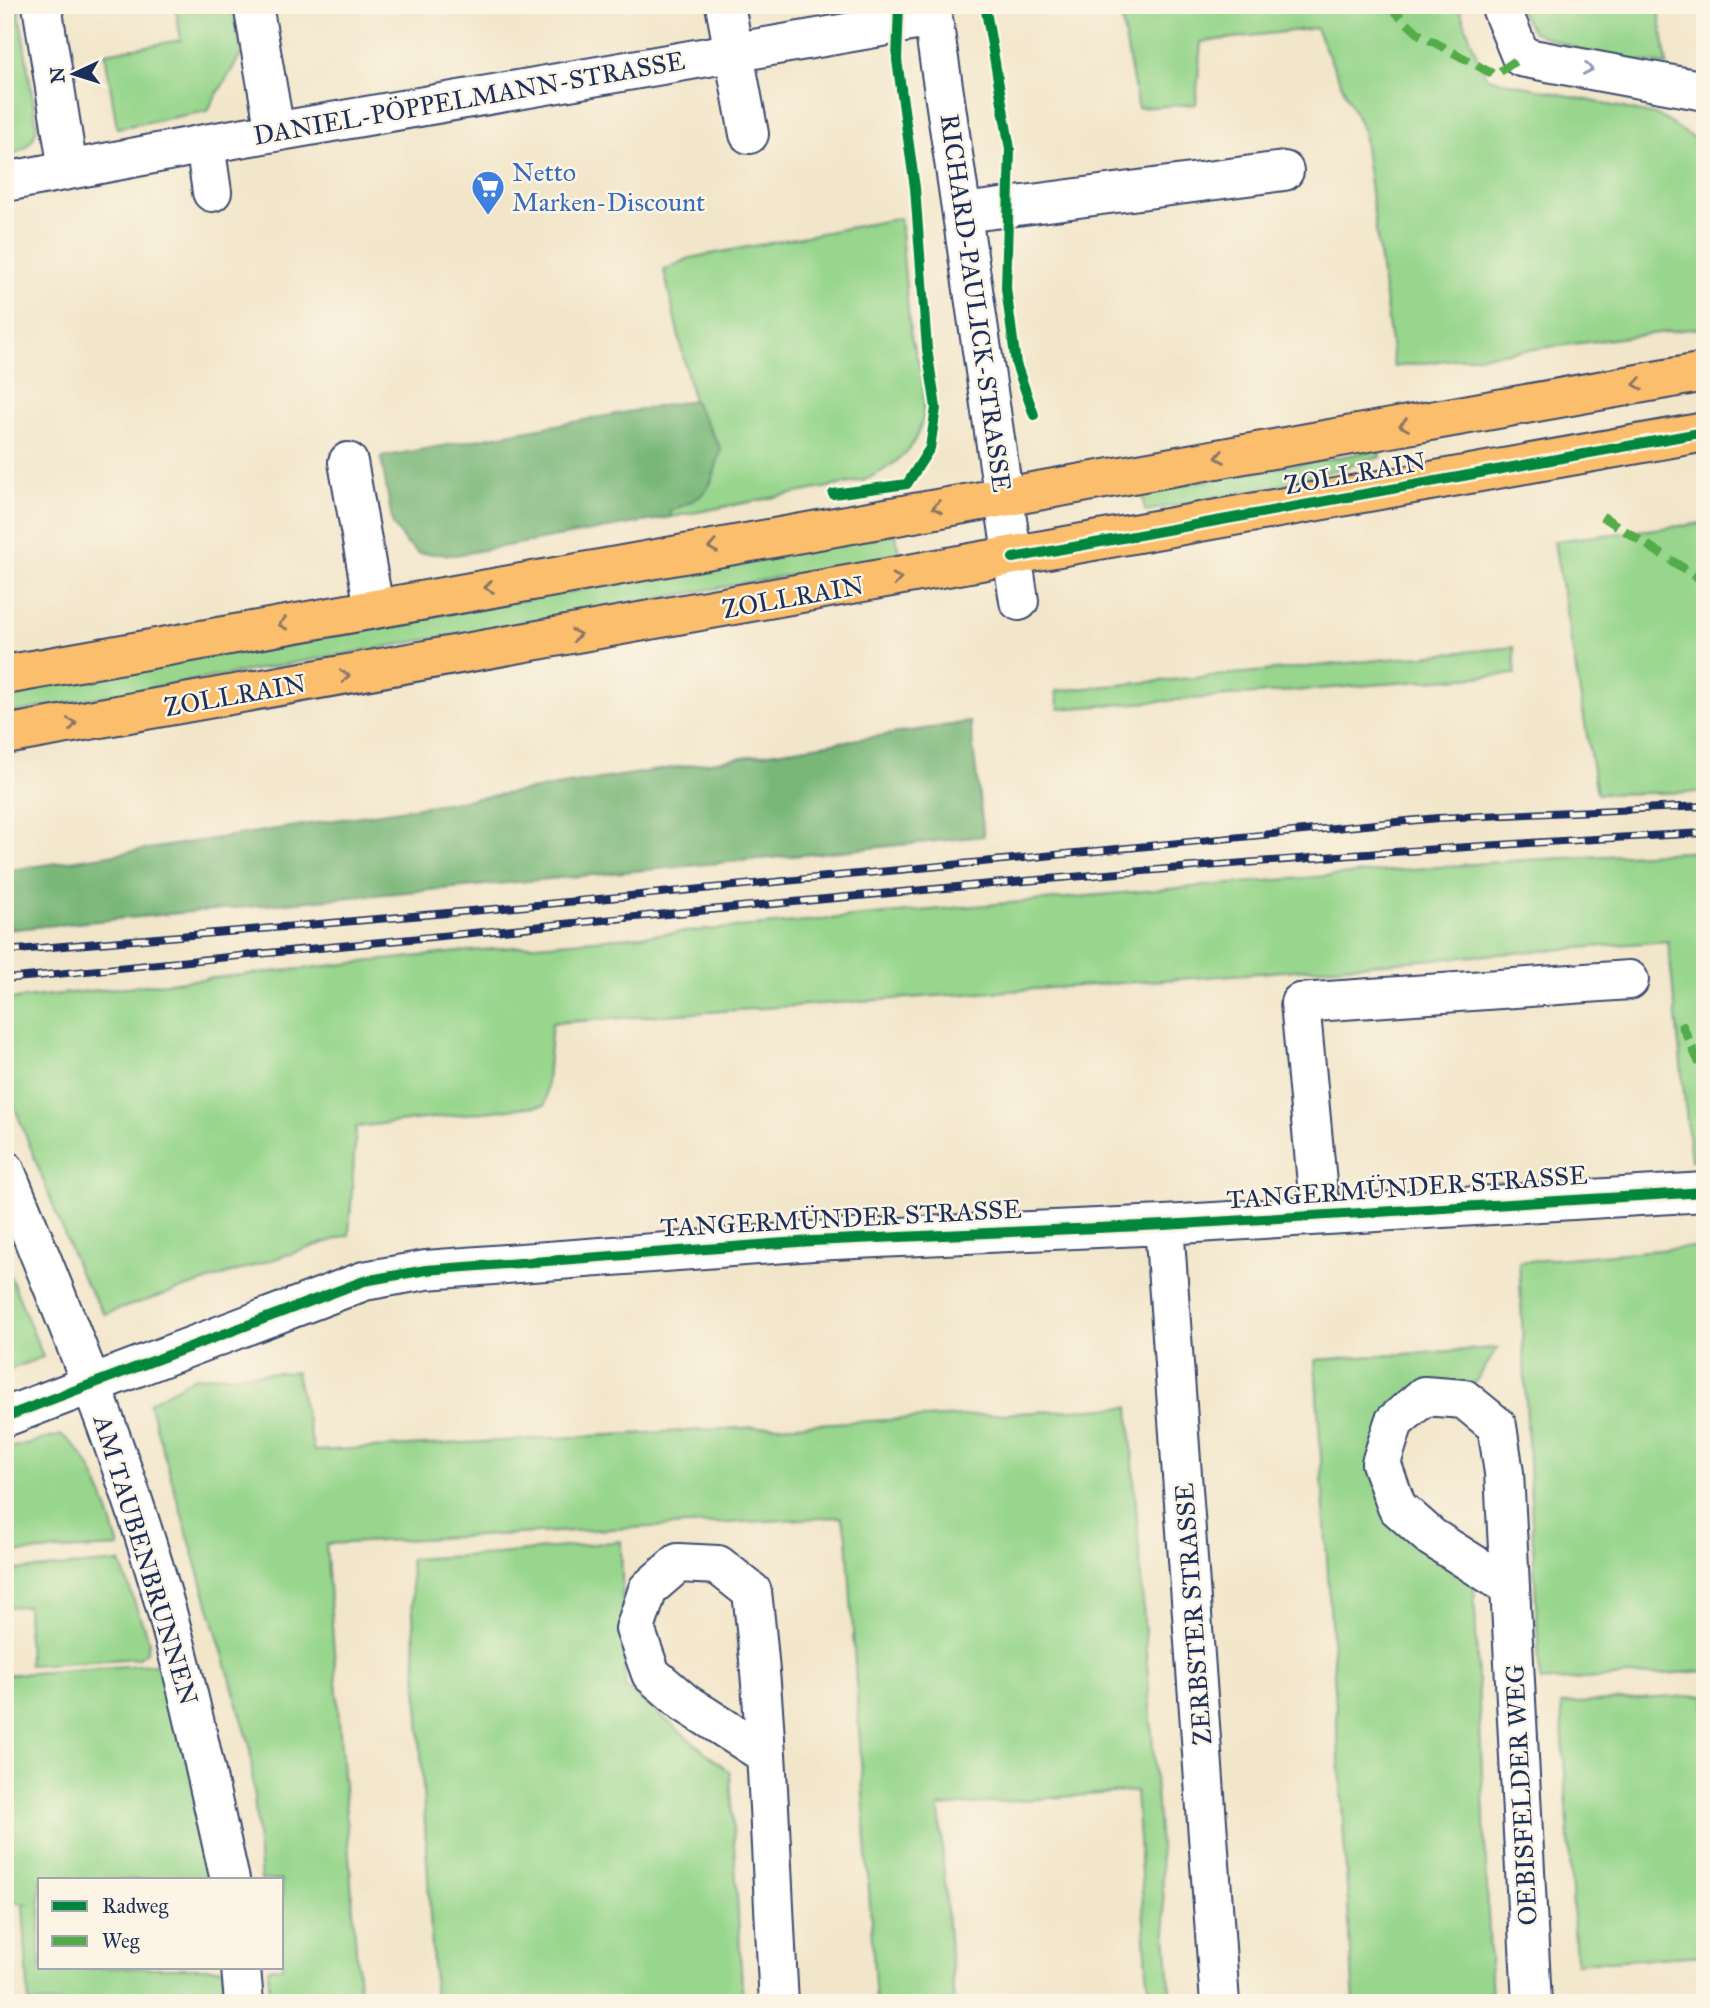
<svg xmlns="http://www.w3.org/2000/svg" width="1710" height="2008" viewBox="0 0 1710 2008" font-family="'IM FELL Great Primer',serif">
<style>
.green{fill:#97d68c;stroke:#598275;stroke-width:2}
.forest{fill:#79b778;stroke:#4a736b;stroke-width:2}
.lines{fill:none;stroke-linecap:round;stroke-linejoin:round}
.minor-casing{stroke:#3b4a6e;stroke-width:42}
.major-casing{stroke:#3b4a6e;stroke-width:42}
.minor{stroke:#fff;stroke-width:38}
.major{stroke:#fabe6d;stroke-width:38}
.rail-casing{stroke:#1b2f5e;stroke-width:8}
.rail{stroke:#fcf5e5;stroke-width:5;stroke-dasharray:16;stroke-linecap:butt}
.quiet{stroke:#52ab49;stroke-width:9;stroke-dasharray:18 9;stroke-linecap:butt}
.cycleway-casing{stroke:#fcf5e5;stroke-width:15}
.cycleway{stroke:#00873e;stroke-width:10}
.oneway{stroke:#8d97ae}
.oneway2{stroke:#8a7666}
.labels{text-anchor:middle;dominant-baseline:central;stroke-width:5;stroke-linejoin:round;paint-order:stroke}
.street-label{font-size:26px;fill:#1b2f5e;stroke:#fcf5e5}
.shop-label{font-size:26px;fill:#366cbe;stroke:#fcf5e5;text-anchor:start}
</style>
<rect width="100%" height="100%" fill="#fcf5e5"/>
<filter id="ink" filterUnits="userSpaceOnUse"><feTurbulence type="fractalNoise" baseFrequency=".0143" numOctaves="2"/><feDisplacementMap in="SourceGraphic" scale="14" xChannelSelector="R" yChannelSelector="G"/><feConvolveMatrix kernelMatrix="1 2 1 2 8 2 1 2 1" color-interpolation-filters="sRGB"/></filter>
<filter id="wash" filterUnits="userSpaceOnUse"><feTurbulence type="fractalNoise" baseFrequency=".00686" numOctaves="4" result="noise"/><feDisplacementMap in="SourceGraphic" scale="28" xChannelSelector="R" yChannelSelector="G"/><feGaussianBlur stdDeviation="1.57" result="paint"/><feColorMatrix in="noise" values="0 0 0 0 0 0 0 0 0 0 0 0 0 0 0 0 0 1.4 0 .05"/><feComposite in="paint" operator="in"/></filter>
<g filter="url(#wash)">
<rect width="100%" height="100%" fill="#f2e6ca"/>
<path class="green" d="M5,5H18L37,126C34,144 23,152 5,156Z
M175,5H234L242,53L207,111L117,128L105,53L181,40Z
M1119,5H1458L1481,67L1488,78L1659,116L1693,138L1705,153V327L1394,367L1363,131L1316,28L1201,42L1196,104L1138,108Z
M1516,5H1658L1667,65L1590,54L1533,32Z
M900,218C903,255 906,293 910,331C913,350 923,369 924,389C927,439 907,460 865,480L671,517L669,511C711,494 709,492 721,449L693,400L664,270L690,258Z
M1379,450L1380,457L1285,484L1145,511L1142,492Z
M1705,523V792L1597,794L1554,541Z
M896,534L899,556L5,714V692Z
M1514,647L1515,674L1059,709L1056,691Z
M1705,851V1158L1691,1160L1668,941L1207,977L552,1023L545,1105L356,1127L349,1235L104,1314L79,1272L5,1082V1000L459,952L1156,890L1524,860Z
M1705,1246V1671L1540,1682L1519,1262Z
M5,1263L43,1357L5,1371Z
M1498,1348L1464,1399L1424,1396L1381,1463L1473,1563L1492,2003H1354L1315,1360Z
M296,1372L314,1451L1129,1407L1171,2003H1149L1136,1791L939,1807L954,2003H876L847,1536L841,1517L326,1544L360,2003H270L268,1968H282V1880H261L250,1746L149,1403L195,1377Z
M61,1435C96,1457 107,1510 119,1547L5,1553V1449Z
M621,1541L625,1687L730,1772L743,2003H435L410,1559L498,1554Z
M120,1562L149,1642L147,1652L139,1658L29,1665L27,1606L5,1607V1571Z
M181,1662L227,1880H40V1968H223L224,2003H29L23,1904H30L5,1902V1675Z
M1705,1695V1955L1576,1963L1561,1704Z"/>
<path class="forest" d="M693,400L721,449C709,492 711,494 670,511L671,517L455,555L418,553L405,542L393,525L381,457Z
M970,722L984,836C658,872 331,897 5,930V871Z"/>
</g>
<g filter="url(#ink)">
<g class="lines">
<defs>
<path id="minor" d="M42,5L68,170
M253,5L275,132
M725,5L749,134
M931,5L1019,601
M1500,5L1521,57L1705,91
M205,144L212,192
M5,182L205,144L933,18
M963,213L1284,171
M348,462L374,608
M5,1170C57,1296 109,1421 149,1551C183,1659 205,1770 230,1880
M1320,1215L1300,1003L1629,980
M1164,1225L1220,2003
M5,1417L364,1281L426,1270L812,1241L1164,1225L1705,1192
M1510,1587L1431,1537L1397,1507L1381,1463L1394,1422L1424,1396L1464,1399L1497,1426L1504,1473L1532,2003
M765,1754L685,1703L651,1674L635,1629L648,1589L678,1563L718,1565L752,1592C768,1728 771,1866 779,2003
M241,1968L244,2003"/>
<path id="major" d="M5,675L1705,372
M5,735L1705,432"/>
</defs>
<use href="#minor" class="minor-casing"/>
<use href="#major" class="major-casing"/>
<use href="#minor" class="minor"/>
<use href="#major" class="major"/>
<defs>
<path id="rail" d="M5,951L494,909L1438,818L1705,806
M5,979C571,924 1137,862 1705,833"/>
</defs>
<use href="#rail" class="rail-casing"/>
<use href="#rail" class="rail"/>
<path class="quiet" d="M1388,5L1419,34L1495,75L1521,57
M1602,516L1705,582
M1681,1023L1705,1075"/>
<defs>
<path id="cycleway" d="M985,5L1010,149L1006,288L1016,364L1034,415
M833,494L907,484L930,448L936,408L927,349L915,188L897,60L899,5
M1013,558L1705,432
M5,1417L364,1281L426,1270L812,1241L1164,1225L1705,1192"/>
</defs>
<use href="#cycleway" class="cycleway-casing"/>
<use href="#cycleway" class="cycleway"/>
</g>
<defs><path id="oneway-chevron" d="M-2-3.5L2.5 0L-2 3.5" fill="none" stroke-width="1.6" stroke-linecap="round" stroke-linejoin="round" transform="scale(1.75)"/></defs>
<use class="oneway" href="#oneway-chevron" transform="translate(1588 69) rotate(11)"/>
<g class="oneway2">
<use href="#oneway-chevron" transform="translate(1638 384) rotate(170)"/>
<use href="#oneway-chevron" transform="translate(1404 425) rotate(170)"/>
<use href="#oneway-chevron" transform="translate(1220 457) rotate(170)"/>
<use href="#oneway-chevron" transform="translate(937 507) rotate(170)"/>
<use href="#oneway-chevron" transform="translate(713 547) rotate(170)"/>
<use href="#oneway-chevron" transform="translate(897 579) rotate(-10)"/>
<use href="#oneway-chevron" transform="translate(489 587) rotate(170)"/>
<use href="#oneway-chevron" transform="translate(283 624) rotate(170)"/>
<use href="#oneway-chevron" transform="translate(576 635) rotate(-10)"/>
<use href="#oneway-chevron" transform="translate(345 676) rotate(-10)"/>
<use href="#oneway-chevron" transform="translate(72 724) rotate(-10)"/>
</g>
</g>
<defs>
<symbol id="supermarket-pin" viewBox="-11 -11 22 30"><path d="M0 17L-7.5 6A9.5 9.5 0 1 1 7.5 6Z" fill="#3f7fe0" stroke="#fcf5e5"/><path d="M-6-5.5h2.5l.6 2H6L4.5 2H-2.5L-4.4-4H-6ZM-1.5 3.2a1.3 1.3 0 1 0 .1 0ZM3 3.2a1.3 1.3 0 1 0 .1 0Z" fill="#fff"/></symbol>
</defs>
<g fill-rule="evenodd">
<use href="#supermarket-pin" x="469" y="168" width="38" height="52"/>
</g>
<g class="labels">
<g class="street-label">
<text transform="translate(469 98) rotate(-10)">DANIEL-PÖPPELMANN-STRASSE</text>
<text transform="translate(976 303) rotate(82)">RICHARD-PAULICK-STRASSE</text>
<text transform="translate(1355 473) rotate(-10)">ZOLLRAIN</text>
<text transform="translate(793 597) rotate(-10)">ZOLLRAIN</text>
<text transform="translate(235 695) rotate(-10)">ZOLLRAIN</text>
<text transform="translate(1407 1187) rotate(-4)">TANGERMÜNDER STRASSE</text>
<text transform="translate(841 1218) rotate(-3)">TANGERMÜNDER STRASSE</text>
<text transform="translate(146 1560) rotate(73)">AM TAUBENBRUNNEN</text>
<text transform="translate(1193 1614) rotate(-94)">ZERBSTER STRASSE</text>
<text transform="translate(1521 1795) rotate(-93)">OEBISFELDER WEG</text>
</g>
<g class="shop-label">
<text x="512" y="172">Netto<tspan x="512" dy="30">Marken-Discount</tspan></text>
</g>
</g>
<rect width="1710" height="2008" fill="none" stroke="#fcf5e5" stroke-width="28"/>
<rect x="38" y="1878" width="245" height="91" fill="#fcf5e5" stroke="#a2a6af" stroke-width="2"/>
<rect x="52" y="1901" width="35" height="10" fill="#00873e" stroke="#a2a6af" stroke-width="2"/>
<text x="102" y="1913" font-size="21" fill="#1b2f5e">Radweg</text>
<rect x="52" y="1936" width="35" height="10" fill="#52ab49" stroke="#a2a6af" stroke-width="2"/>
<text x="102" y="1948" font-size="21" fill="#1b2f5e">Weg</text>
<g transform="translate(74 74) rotate(266)" stroke="#fcf5e5" stroke-width="5" paint-order="stroke">
<path d="M0-5L12 26L0 18L-12 26Z" fill="#1b2f5e"/>
<text y="-10" font-size="19" font-weight="bold" text-anchor="middle" fill="#1b2f5e">N</text>
</g>
</svg>
